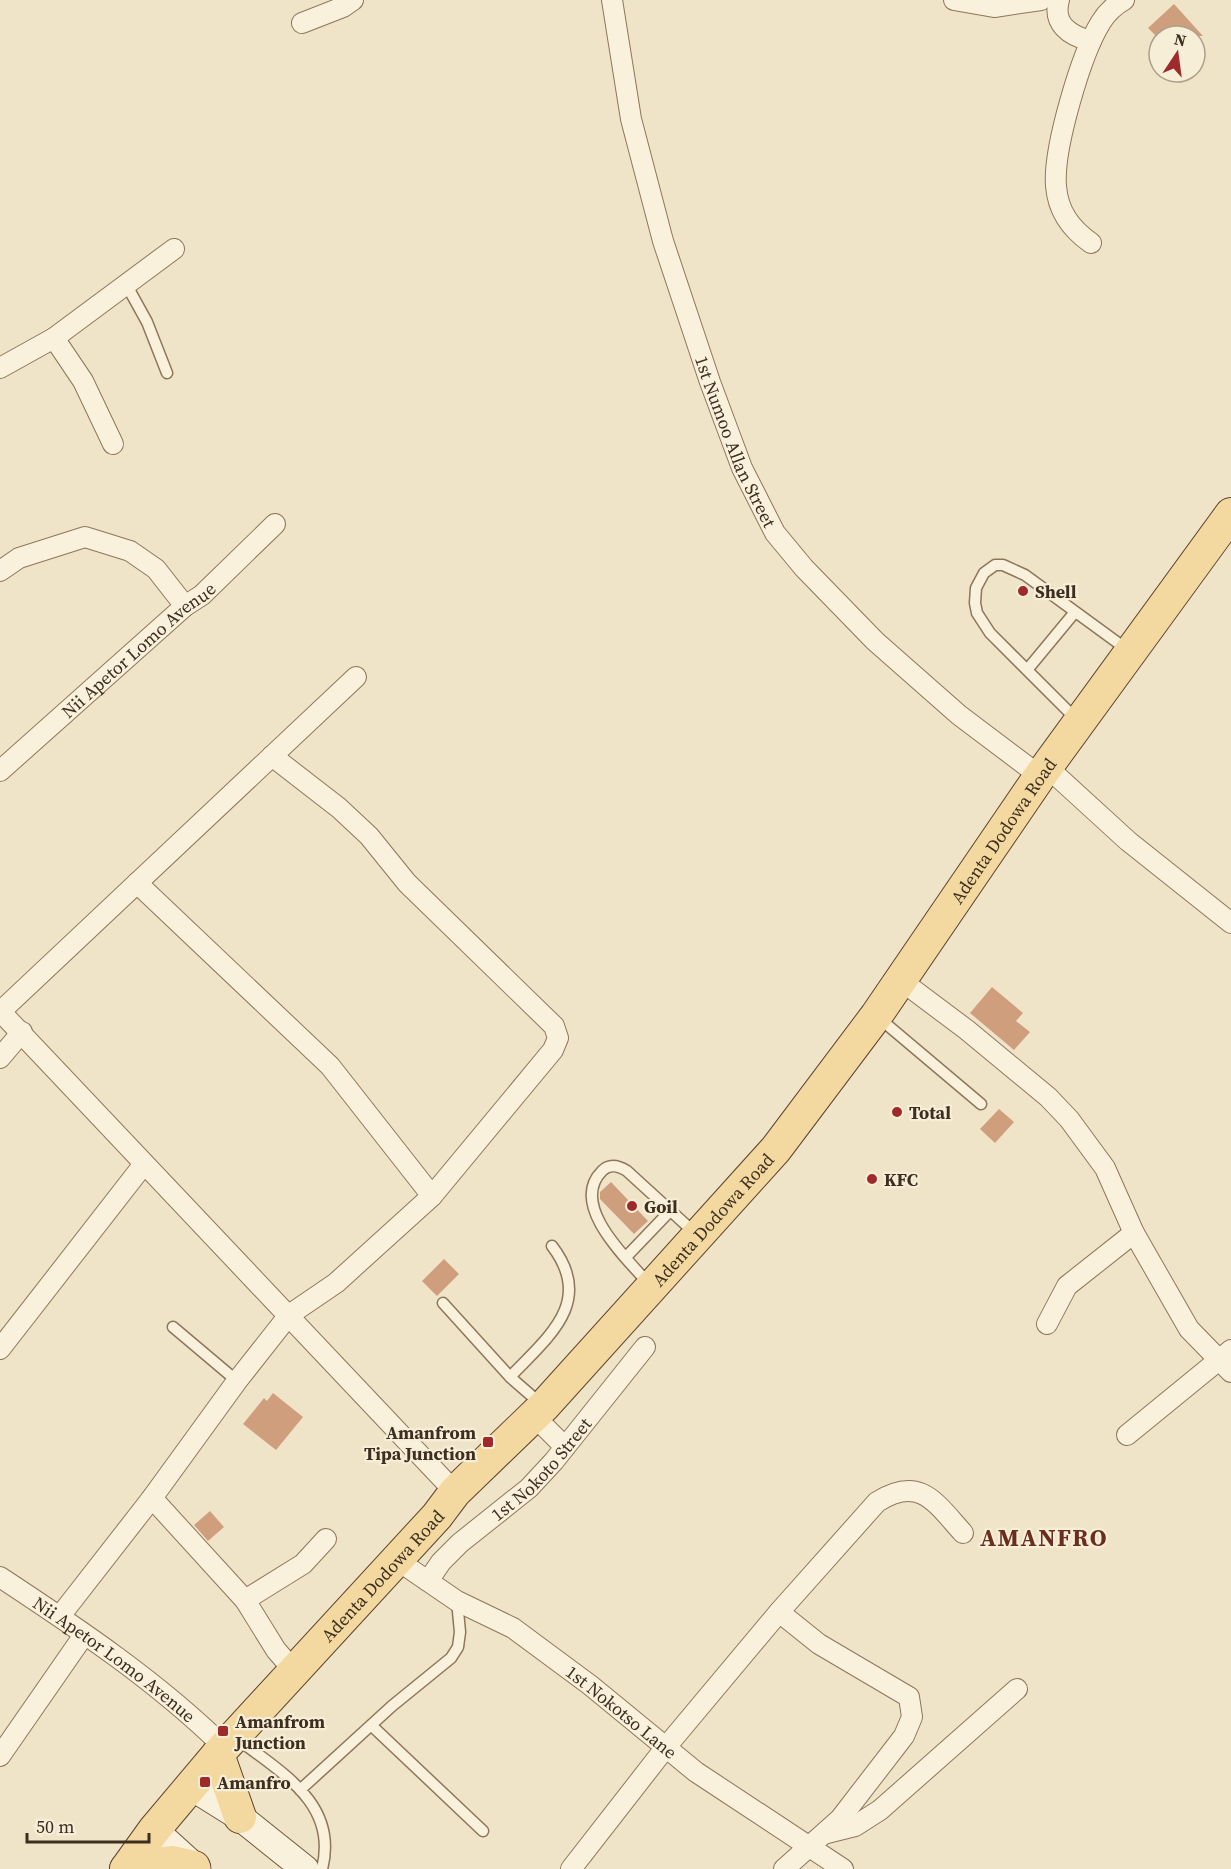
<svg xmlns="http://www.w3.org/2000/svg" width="1231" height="1869" viewBox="0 0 1231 1869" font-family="'Source Serif 4',serif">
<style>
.building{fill:#cf9f7d}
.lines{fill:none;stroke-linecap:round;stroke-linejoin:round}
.lane-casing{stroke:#8d765c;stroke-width:13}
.street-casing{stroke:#8d765c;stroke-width:22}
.secondary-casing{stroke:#6f573f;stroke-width:29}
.primary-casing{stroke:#5b4430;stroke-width:34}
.lane{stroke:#faf1dc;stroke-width:10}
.street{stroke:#faf1dc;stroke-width:20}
.secondary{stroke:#faf1dc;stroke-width:27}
.primary{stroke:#f3d9a0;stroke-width:32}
.poi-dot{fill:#9e2a2b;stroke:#f7eed8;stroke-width:2}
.labels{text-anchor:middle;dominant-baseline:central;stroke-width:4.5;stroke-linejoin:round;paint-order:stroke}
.street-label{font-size:18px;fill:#3d2e20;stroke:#f7eed8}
.poi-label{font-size:18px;font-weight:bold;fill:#3d2e20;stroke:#f7eed8;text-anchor:start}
.district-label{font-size:24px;font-weight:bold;letter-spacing:1.5px;fill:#6b2e1e;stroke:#f7eed8}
</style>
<rect width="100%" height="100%" fill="#f0e4c8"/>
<path class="building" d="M1174,4L1203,36H1156L1148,28Z
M992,987L1023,1013L1016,1021L1030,1032L1014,1050L970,1013Z
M999,1109L1014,1122L995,1143L980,1129Z
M611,1182L648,1221L634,1234L600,1199V1192Z
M444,1259L459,1274L437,1296L422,1281Z
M273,1393L303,1417L276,1450L243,1424L264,1398L267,1401Z
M210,1511L224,1527L208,1541L194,1525Z"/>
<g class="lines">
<defs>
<path id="lane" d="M126,284L147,322L167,373
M1027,670L1075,612
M1078,721L990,633L977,613L975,603L976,588L984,573L995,565H1003L1025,575L1129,651
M879,1018L981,1104
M626,1257L671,1210
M650,1285C628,1260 568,1205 602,1171C610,1163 619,1166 627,1171L696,1234
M443,1303L510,1377L541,1404
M173,1327L237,1381
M510,1377C548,1337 595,1302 552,1246
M371,1725L483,1831
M235,1737C280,1772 339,1803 322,1869
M300,1790L392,1706L451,1658L458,1647L460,1632L457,1601"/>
<g id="street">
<path id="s1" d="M612,0L631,119L663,241L710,382L742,468L775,533L804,568L875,641L959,715L1040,776"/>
<path d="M954,0L994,7L1041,0"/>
<path d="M1059,0C1052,24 1070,36 1091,41"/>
<path d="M302,23L343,7L353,0"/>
<path d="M1091,243C1071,229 1058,212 1056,186C1053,149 1081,54 1101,22C1106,14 1115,5 1124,0"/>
<path d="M54,338L83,381L113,444"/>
<path d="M0,368L54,338L174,249"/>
<path d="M0,571L19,558L85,537L130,551L156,569L185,606"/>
<path d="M272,756L339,808L369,836L407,883L554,1026L558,1038L553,1050L432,1196"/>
<path d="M1047,767L1128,841L1231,923"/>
<path id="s2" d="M0,771L185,606L202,595L275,524"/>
<path d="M899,979L967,1030L1048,1097L1069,1119L1105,1168L1134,1233L1189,1329L1231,1372"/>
<path d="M0,1011L455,1492"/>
<path d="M0,1012L356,677"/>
<path d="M0,1058L22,1032"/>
<path d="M1047,1324L1067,1286L1134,1233"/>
<path d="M0,1349L144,1164"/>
<path d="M534,1416L565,1447"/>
<path d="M1127,1435L1231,1350"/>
<path d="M152,1498L245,1600L276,1650L295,1672"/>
<path id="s3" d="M397,1560L457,1601L513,1628L590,1685L696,1772L843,1869"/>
<path id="s4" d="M0,1577C79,1629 158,1682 225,1748"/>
<path id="s5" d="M428,1581L441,1562L460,1543L529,1488L554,1461L645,1347"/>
<path d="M245,1600L303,1564L326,1539"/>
<path d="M779,1612L819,1644L909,1697L912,1717L904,1736L840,1819L784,1869"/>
<path d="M60,1616L152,1498L237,1381L289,1315L336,1283L432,1196L330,1066L137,883"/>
<path d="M0,1756L84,1635"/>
<path d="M827,1833L855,1826L880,1810L1017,1689"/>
<path d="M571,1869L666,1747L779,1612L877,1502C920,1475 935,1502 963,1533"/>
</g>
<path id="secondary" d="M192,1787L240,1817L305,1869
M154,1830L197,1869"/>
<g id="primary">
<path d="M218,1754L240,1817"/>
<path id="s6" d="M126,1869L154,1830L218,1754L437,1516L455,1492L544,1406L776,1149L876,1016L1040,776L1231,514"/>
<path d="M126,1869L171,1862L194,1867"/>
</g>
</defs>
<use href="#lane" class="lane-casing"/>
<use href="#street" class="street-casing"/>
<use href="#secondary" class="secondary-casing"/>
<use href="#primary" class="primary-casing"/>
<use href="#lane" class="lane"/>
<use href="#street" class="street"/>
<use href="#secondary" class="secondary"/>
<use href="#primary" class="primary"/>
</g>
<g class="poi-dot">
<circle cx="1023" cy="591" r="6"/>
<circle cx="897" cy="1112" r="6"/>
<circle cx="872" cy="1179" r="6"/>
<circle cx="632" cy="1206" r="6"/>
<rect x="482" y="1436" width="12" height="12" rx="3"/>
<rect x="217" y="1725" width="12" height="12" rx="3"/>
<rect x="199" y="1776" width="12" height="12" rx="3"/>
</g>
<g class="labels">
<g class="street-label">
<text stroke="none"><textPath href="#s1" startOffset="460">1st Numoo Allan Street</textPath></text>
<text stroke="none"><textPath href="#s2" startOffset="184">Nii Apetor Lomo Avenue</textPath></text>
<text stroke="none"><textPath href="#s6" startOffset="1362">Adenta Dodowa Road</textPath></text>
<text stroke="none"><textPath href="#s6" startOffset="876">Adenta Dodowa Road</textPath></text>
<text stroke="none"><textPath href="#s5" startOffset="160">1st Nokoto Street</textPath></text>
<text stroke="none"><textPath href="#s6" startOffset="390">Adenta Dodowa Road</textPath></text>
<text stroke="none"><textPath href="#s4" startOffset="141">Nii Apetor Lomo Avenue</textPath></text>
<text stroke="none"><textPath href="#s3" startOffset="272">1st Nokotso Lane</textPath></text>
</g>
<g class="poi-label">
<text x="1035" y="591">Shell</text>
<text x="909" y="1112">Total</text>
<text x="884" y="1179">KFC</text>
<text x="644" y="1206">Goil</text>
<text x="476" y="1432" text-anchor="end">Amanfrom<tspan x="476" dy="21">Tipa Junction</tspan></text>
<text x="235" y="1721">Amanfrom<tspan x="235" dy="21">Junction</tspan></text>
<text x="217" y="1782">Amanfro</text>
</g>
<g class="district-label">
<text x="1044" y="1537">AMANFRO</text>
</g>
</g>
<g transform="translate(1177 54) rotate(13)"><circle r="28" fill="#f7eed8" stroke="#ada18e" stroke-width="1.5"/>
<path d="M0-4.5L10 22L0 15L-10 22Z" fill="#9e2a2b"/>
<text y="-9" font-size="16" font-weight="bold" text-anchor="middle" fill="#3d2e20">N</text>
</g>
<path d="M27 1833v9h122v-9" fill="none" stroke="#3d2e20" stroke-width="3"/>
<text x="36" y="1833" font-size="18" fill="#3d2e20" stroke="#f7eed8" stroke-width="4.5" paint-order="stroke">50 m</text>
</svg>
